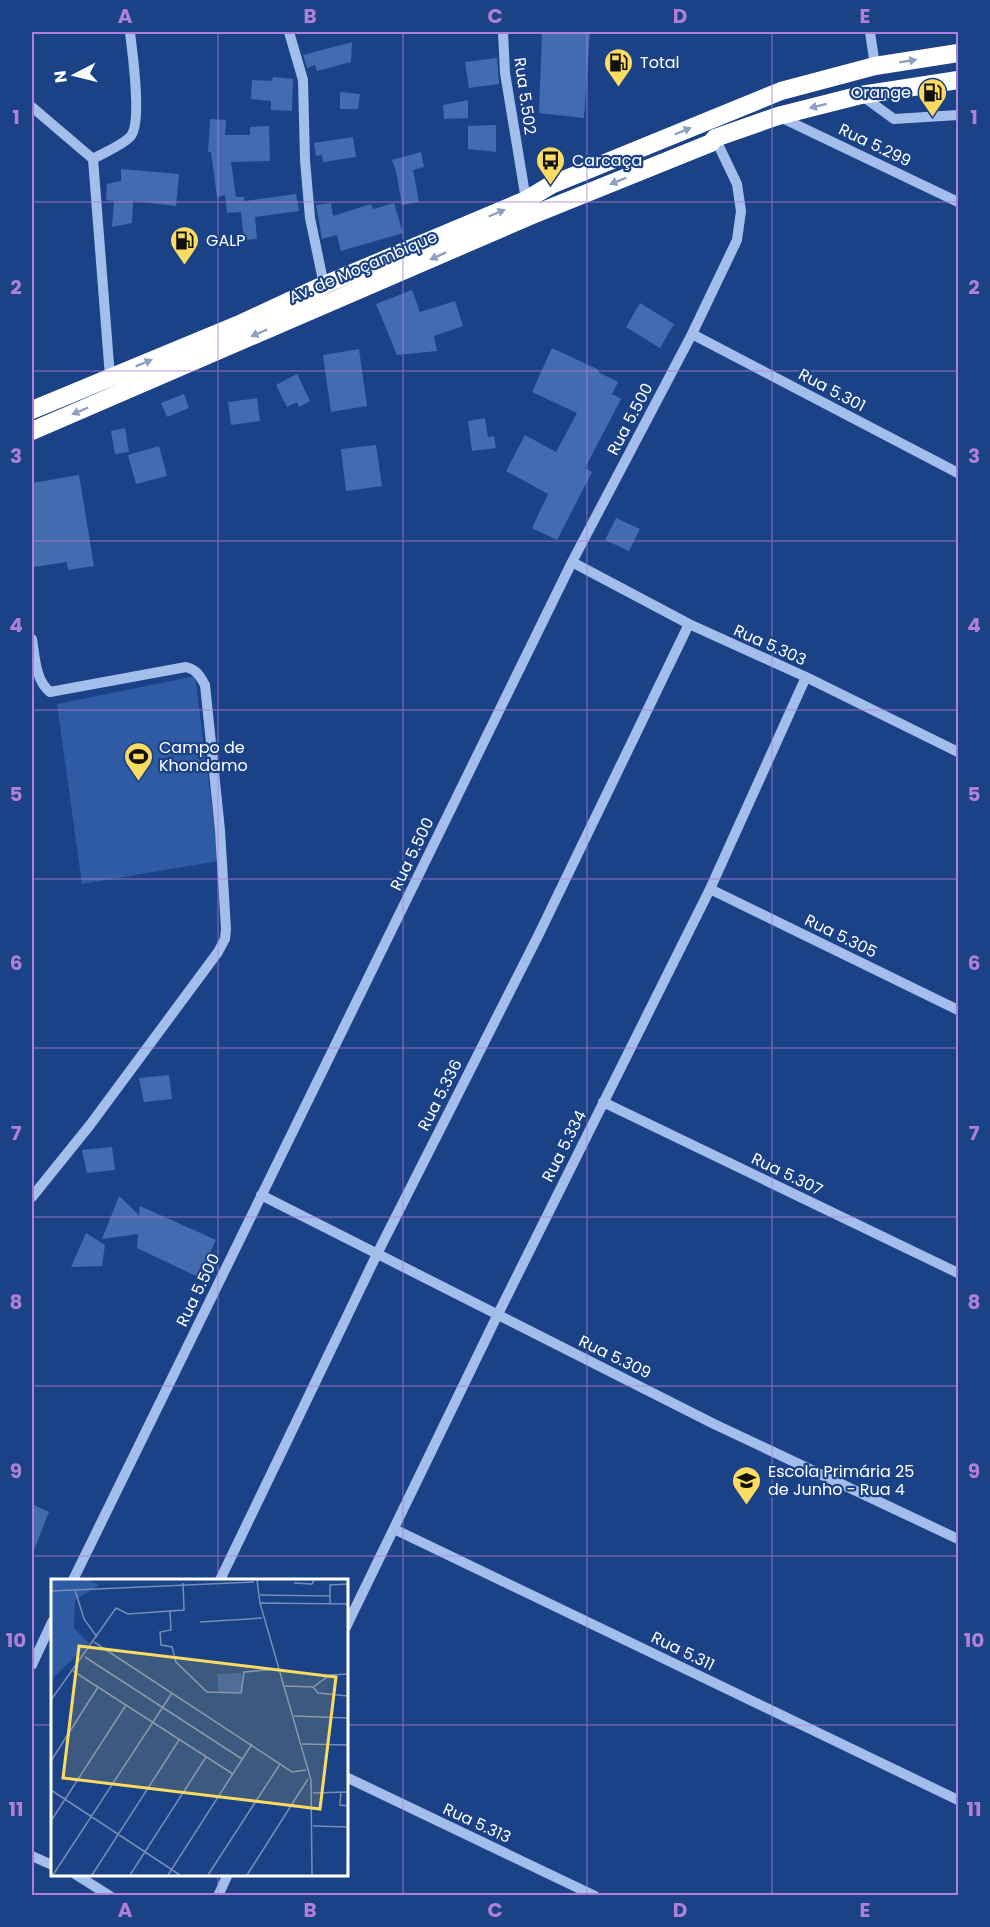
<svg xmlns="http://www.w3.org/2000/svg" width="990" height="1927" viewBox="0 0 990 1927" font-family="Poppins,sans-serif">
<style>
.green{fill:#2f5aa4}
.building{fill:#446baf}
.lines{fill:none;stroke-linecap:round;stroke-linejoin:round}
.minor{stroke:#a3beeb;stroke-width:10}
.highway{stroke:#fff;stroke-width:18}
.oneway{fill:#8da0c2}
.grid{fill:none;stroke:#b080d9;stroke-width:1.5;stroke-opacity:0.55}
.labels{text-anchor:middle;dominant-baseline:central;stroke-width:4.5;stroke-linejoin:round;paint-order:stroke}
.poi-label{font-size:16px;fill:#fff;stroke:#1b4286;text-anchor:start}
.street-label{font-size:16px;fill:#fff;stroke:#1b4286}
.inset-road{fill:none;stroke:#768eb6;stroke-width:1.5}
.view{fill:#fcdc60;fill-opacity:0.15;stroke:#fcdc60;stroke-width:3}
.inset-edge{fill:none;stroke:#fff;stroke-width:3}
.neatline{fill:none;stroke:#b080d9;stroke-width:2}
.grid-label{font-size:20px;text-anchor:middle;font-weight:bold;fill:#b080d9}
</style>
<rect width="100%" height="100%" fill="#1b4286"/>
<path class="green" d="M195,676L219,861L82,884L57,704Z"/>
<path class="building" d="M542,32H590L584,118L539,113Z
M352,42L351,62L317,71L315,65L307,68L303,55Z
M497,58L499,84L469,88L465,62Z
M273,77L293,79L292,111L271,110V101L251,99L252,80L272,81Z
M340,92L360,94L358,109H340Z
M468,100V118L444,119L443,105Z
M210,119L226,120L225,135H250V127L269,126L270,161L231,162L236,197H244V201L296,194L299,211L255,217L257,239L244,240L241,212L227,213L225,195L217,197L211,152H208Z
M496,125V152L468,149V126Z
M353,137L356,157L323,162L322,155L316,156L314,143Z
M421,152L424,167L413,170L419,202L402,205L396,171L392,160Z
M121,169L179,174L176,206L133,201L132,223L112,227L114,201L106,200L107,184L121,181Z
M331,203L333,216L371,204L373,209L394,203L403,233L341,251L337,235L322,239L316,205Z
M412,290L420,312L455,301L463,326L434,336L437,351L397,355L376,304Z
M640,303L674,324L660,348L626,327Z
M552,348L599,370L598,372L618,382L612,394L621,399L585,468L592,472L557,540L532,528L548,494L506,471L525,435L556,452L577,413L532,392Z
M359,349L367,406L331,412L323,355Z
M297,374L310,401L299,407L297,402L287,407L276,385Z
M184,394L189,408L167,417L161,403Z
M257,398L260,421L231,425L228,402Z
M485,418L488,437L494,436L496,448L472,451L468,421Z
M125,428L129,452L115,454L111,431Z
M376,445L382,486L346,491L341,449Z
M159,446L167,476L136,484L128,455Z
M79,475L94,566L68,570L67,562L34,567L32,553V483Z
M616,518L640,529L629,551L605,540Z
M169,1075L172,1099L144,1102L139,1078Z
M112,1147L115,1170L87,1173L82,1150Z
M119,1196L139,1215L140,1206L216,1240L198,1277L137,1248L138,1234L102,1239Z
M86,1233L105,1245L102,1266L71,1267Z
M32,1504L49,1512L32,1555Z"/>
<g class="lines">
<path class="minor" d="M289,32L303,80L305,160L310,218L324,285
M503,32L505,73L526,200
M870,32L875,66
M861,95L894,119L958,115
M32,107L93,159L110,377
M780,117L958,202
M93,159C105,152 121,146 130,137C143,124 132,51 130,32
M692,334L958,473
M572,562L689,624L806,677L958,752
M32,639C35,656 35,680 50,692L186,667C197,670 200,676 205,685L220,830L226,929L225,939L218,952L90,1125L32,1197
M710,889L958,1010
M603,1102L958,1273
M261,1195L714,1424L958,1539
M394,1529L958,1800
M73,1580L572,562L692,334L737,240L741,211L737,184L715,138
M220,1580L378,1252L538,936L689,624
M346,1627L497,1316L710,889L806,677
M32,1665L52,1622
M346,1777L595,1896
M32,1856L52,1865
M75,1874L110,1896
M218,1896L228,1874"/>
<path class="highway" d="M32,410L242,323L324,285L526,200L551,185L781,91L875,66L958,53
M32,431L530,216L711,143L715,138L778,116L861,95L958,80"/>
</g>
<defs><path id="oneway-solid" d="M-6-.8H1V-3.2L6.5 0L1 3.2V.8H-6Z" transform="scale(1.5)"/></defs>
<g class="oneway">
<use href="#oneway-solid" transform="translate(908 61) rotate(-9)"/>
<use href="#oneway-solid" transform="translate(818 106) rotate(166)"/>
<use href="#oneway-solid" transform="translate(683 131) rotate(-23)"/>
<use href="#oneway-solid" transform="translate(618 181) rotate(158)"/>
<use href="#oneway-solid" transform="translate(497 213) rotate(-23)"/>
<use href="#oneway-solid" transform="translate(438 256) rotate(156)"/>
<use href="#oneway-solid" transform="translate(259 333) rotate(157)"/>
<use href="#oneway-solid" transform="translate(144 363) rotate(-22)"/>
<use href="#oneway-solid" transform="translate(80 411) rotate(157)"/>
</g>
<path class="grid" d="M218,32V1580M403,32V1896M587,32V1896M772,32V1896M32,202H958M32,371H958M32,541H958M32,710H958M32,879H958M32,1048H958M32,1217H958M32,1386H958M32,1556H958M32,1725H52M346,1725H958M218,1874V1896"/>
<defs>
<symbol id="fuel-pin" viewBox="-11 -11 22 30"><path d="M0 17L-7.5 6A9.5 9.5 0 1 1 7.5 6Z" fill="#fcdc60" stroke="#1b4286"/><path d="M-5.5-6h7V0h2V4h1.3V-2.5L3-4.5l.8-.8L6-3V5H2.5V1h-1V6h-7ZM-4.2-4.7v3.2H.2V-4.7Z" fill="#111"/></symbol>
<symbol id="bus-pin" viewBox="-11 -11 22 30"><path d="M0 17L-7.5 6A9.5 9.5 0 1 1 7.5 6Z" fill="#fcdc60" stroke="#1b4286"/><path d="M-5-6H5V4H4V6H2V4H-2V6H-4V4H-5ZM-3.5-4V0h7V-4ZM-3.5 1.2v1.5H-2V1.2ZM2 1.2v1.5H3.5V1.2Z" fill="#111"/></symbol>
<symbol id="stadium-pin" viewBox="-11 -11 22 30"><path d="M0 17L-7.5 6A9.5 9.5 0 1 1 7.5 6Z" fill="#fcdc60" stroke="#1b4286"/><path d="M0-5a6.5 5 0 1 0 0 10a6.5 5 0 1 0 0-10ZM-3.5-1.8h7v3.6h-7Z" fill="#111"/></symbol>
<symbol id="school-pin" viewBox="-11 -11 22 30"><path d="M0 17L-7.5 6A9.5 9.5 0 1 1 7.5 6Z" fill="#fcdc60" stroke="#1b4286"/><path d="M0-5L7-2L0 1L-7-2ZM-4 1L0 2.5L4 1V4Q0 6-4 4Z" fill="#111"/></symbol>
</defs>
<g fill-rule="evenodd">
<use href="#fuel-pin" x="602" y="46" width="33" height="45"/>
<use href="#fuel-pin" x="916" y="76" width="33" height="45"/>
<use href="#bus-pin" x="534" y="144" width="33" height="45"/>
<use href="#fuel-pin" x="168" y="224" width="33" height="45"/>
<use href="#stadium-pin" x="122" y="740" width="33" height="45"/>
<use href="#school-pin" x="730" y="1464" width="33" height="45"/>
</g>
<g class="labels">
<g class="poi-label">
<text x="640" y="62">Total</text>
<text x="911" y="92" text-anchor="end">Orange</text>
<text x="572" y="160">Carcaça</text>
<text x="206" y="240">GALP</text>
<text x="159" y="747">Campo de<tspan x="159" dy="18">Khondamo</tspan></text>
<text x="768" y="1471">Escola Primária 25<tspan x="768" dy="18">de Junho - Rua 4</tspan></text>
</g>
<g class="street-label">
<text transform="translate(525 96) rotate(82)">Rua 5.502</text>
<text transform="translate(875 145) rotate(26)">Rua 5.299</text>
<text transform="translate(363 267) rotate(-23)">Av. de Moçambique</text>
<text transform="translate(832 390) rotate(28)">Rua 5.301</text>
<text transform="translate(630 419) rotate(-62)">Rua 5.500</text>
<text transform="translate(770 645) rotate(24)">Rua 5.303</text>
<text transform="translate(412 854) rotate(-64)">Rua 5.500</text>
<text transform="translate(841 936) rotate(26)">Rua 5.305</text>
<text transform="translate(440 1095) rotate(-63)">Rua 5.336</text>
<text transform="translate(564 1146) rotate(-63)">Rua 5.334</text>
<text transform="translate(787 1174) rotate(26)">Rua 5.307</text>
<text transform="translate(198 1290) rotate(-64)">Rua 5.500</text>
<text transform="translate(615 1357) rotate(26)">Rua 5.309</text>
<text transform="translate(683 1651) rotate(26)">Rua 5.311</text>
<text transform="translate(477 1823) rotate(25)">Rua 5.313</text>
</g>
</g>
<g transform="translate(51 1579)">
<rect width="297" height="297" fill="#1b4286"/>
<path d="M0,1H38L48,6L24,21L23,49L38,64L0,101ZM190,94L192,113H167L166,95Z" fill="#2f5aa4"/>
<path class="inset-road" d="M206,1L209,24L260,201L261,296M243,4L261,5L263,1M24,11L33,40L46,58M0,12L203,3M209,16L279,17M210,24L297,25M279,25V6L297,5M119,32L120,51L109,53L110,66L121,68L125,83L156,113L190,114L193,93L226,90M149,43L211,39M43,63L241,193L255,191M34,78L191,180M22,92L182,195M234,107L262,108L279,96L297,95M262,108L267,114L297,117M0,121L65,29L77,35L133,31L132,4M243,137L297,139M251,165L297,166M0,182L47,108M0,211L129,296M290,213L289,226L297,227M262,214L297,213M0,242L75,126M262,247L297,248M2,296L121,114M41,296L128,161M79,296L155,178M117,296L201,165M157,296L229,185M196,296L257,200M296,296L297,262"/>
<path class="view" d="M28,67L285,98L269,230L12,199Z"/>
<rect width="297" height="297" class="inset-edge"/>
</g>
<rect width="990" height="1927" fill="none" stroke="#1b4286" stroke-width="66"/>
<g transform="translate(75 75) rotate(263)" stroke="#1b4286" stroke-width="4.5" paint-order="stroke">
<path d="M0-4.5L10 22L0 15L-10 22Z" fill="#ffffff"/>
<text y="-9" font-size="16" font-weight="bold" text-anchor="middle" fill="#ffffff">N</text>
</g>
<rect x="33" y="33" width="924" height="1861" class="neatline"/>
<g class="grid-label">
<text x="125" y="23">A</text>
<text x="310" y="23">B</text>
<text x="495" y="23">C</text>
<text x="680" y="23">D</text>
<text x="865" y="23">E</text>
<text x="16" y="124">1</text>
<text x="974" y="124">1</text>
<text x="16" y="294">2</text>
<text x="974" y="294">2</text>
<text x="16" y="463">3</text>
<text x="974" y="463">3</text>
<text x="16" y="632">4</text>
<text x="974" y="632">4</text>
<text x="16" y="801">5</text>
<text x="974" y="801">5</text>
<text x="16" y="970">6</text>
<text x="974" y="970">6</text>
<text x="16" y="1140">7</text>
<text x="974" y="1140">7</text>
<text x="16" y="1309">8</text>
<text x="974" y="1309">8</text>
<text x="16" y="1478">9</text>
<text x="974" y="1478">9</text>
<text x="16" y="1647">10</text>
<text x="974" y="1647">10</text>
<text x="16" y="1816">11</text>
<text x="974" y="1816">11</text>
<text x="125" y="1917">A</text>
<text x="310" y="1917">B</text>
<text x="495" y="1917">C</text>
<text x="680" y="1917">D</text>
<text x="865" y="1917">E</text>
</g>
</svg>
